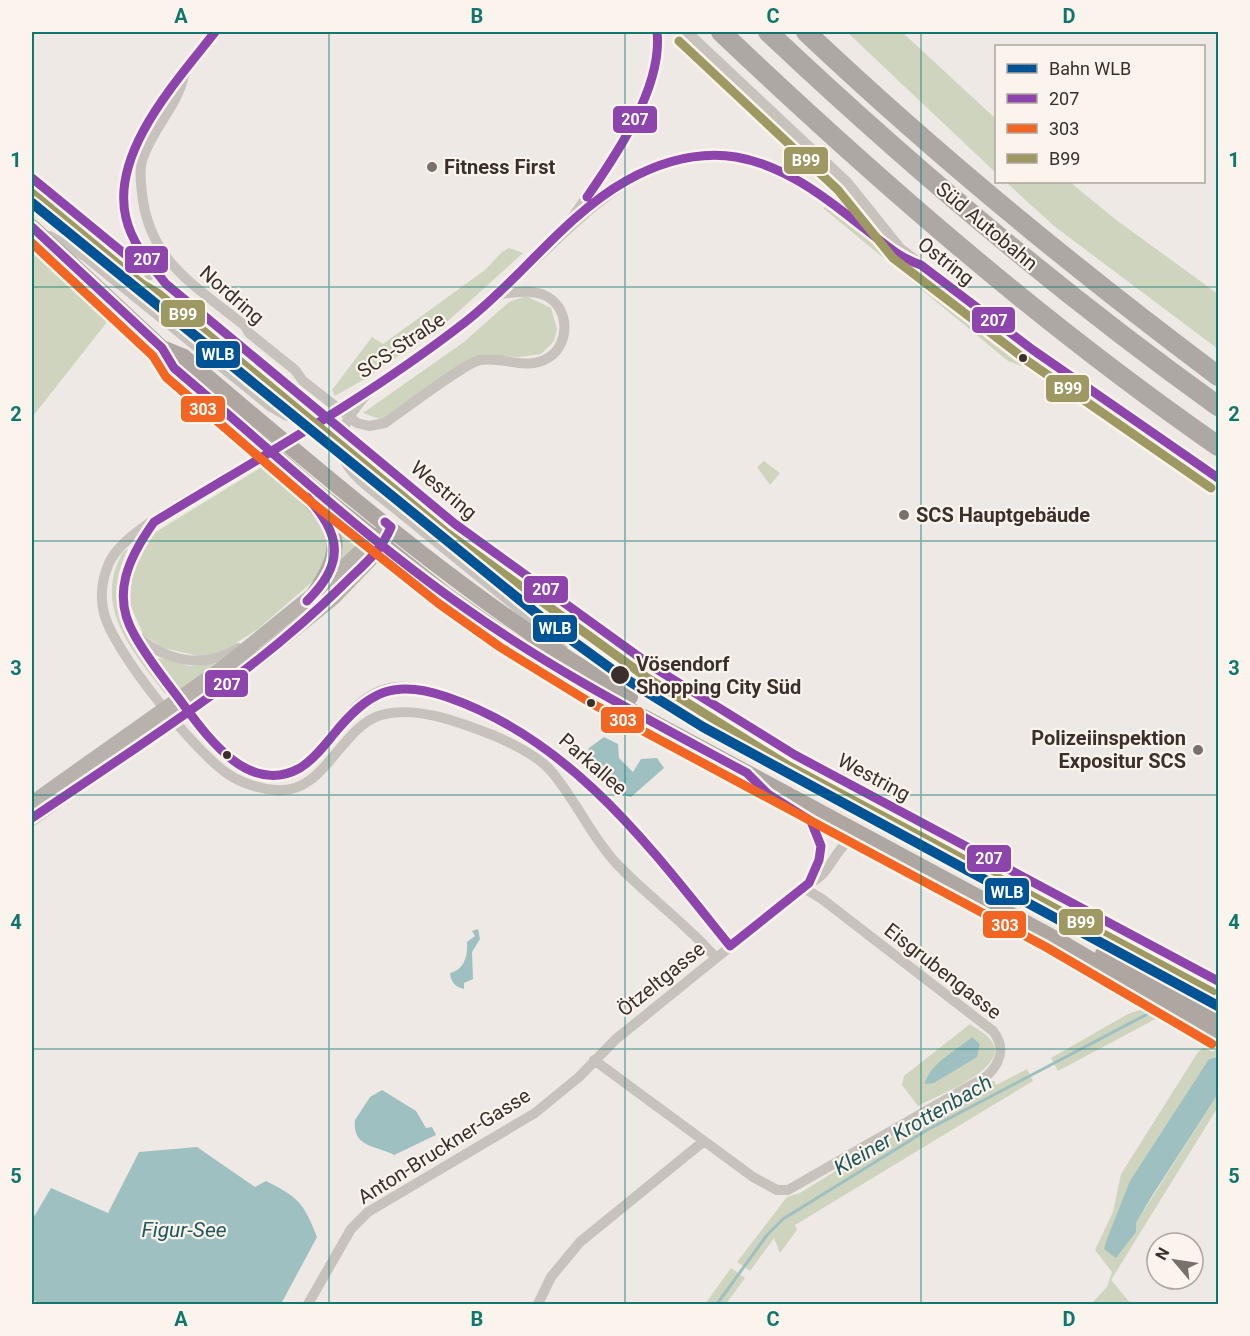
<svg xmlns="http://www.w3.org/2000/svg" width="1250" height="1336" viewBox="0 0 1250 1336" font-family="Roboto,sans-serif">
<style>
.green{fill:#cfd4be;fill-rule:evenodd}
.water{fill:#9fc0c0}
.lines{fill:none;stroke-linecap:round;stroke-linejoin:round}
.stream{stroke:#9fc0c0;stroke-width:3}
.street{stroke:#c8c2bc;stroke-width:10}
.secondary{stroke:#b8b2ad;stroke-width:15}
.primary{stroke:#ada6a1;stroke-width:16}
.highway{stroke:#ada8a3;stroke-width:20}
.street-bridge{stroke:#c8c2bc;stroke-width:10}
.bus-1-casing{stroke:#fbf4ec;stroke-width:14}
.bus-2-casing{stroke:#fbf4ec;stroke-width:14}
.bus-3-casing{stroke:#fbf4ec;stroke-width:14}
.bus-1{stroke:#8e44ad;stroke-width:9}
.bus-2{stroke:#f26522;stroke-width:9}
.bus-3{stroke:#9e9863;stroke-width:9}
.rail-1-casing{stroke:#fbf4ec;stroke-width:15}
.rail-1{stroke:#005395;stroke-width:10}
.grid{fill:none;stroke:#0f766e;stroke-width:1.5;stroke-opacity:0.55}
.poi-dot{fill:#79706b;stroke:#fbf4ec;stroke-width:2}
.bus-dot{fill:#3a2f2a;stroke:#fbf4ec;stroke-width:2}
.labels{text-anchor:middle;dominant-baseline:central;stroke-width:4.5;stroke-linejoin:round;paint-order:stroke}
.poi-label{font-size:20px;font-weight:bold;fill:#3a2f2a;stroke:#fbf4ec;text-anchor:start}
.street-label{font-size:20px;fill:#3a2f2a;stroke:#fbf4ec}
.stop-label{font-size:20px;font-weight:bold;fill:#3a2f2a;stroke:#fbf4ec;text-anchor:start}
.water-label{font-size:21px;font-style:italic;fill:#1e575c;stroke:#fbf4ec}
.line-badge{stroke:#fbf4ec;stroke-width:2}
.badge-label{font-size:16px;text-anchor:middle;font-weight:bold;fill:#fff}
.neatline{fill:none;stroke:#0f766e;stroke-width:2}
.grid-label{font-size:20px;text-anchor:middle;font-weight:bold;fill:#0f766e}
</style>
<rect width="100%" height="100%" fill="#eee9e4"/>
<path class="green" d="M847,32H902L996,119V173Z
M1006,182H1070L1115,219L1218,294V349L1054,226Z
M32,204L137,290L135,292L32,208Z
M825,207L1006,344L1023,362L1021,366L1008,361L823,208Z
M509,248L523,253L448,321L368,377L335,396L332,390L372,337L383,344L485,270L502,252Z
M32,249L107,322L33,416L32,424Z
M526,296L551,308L557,329L554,341L541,354L519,357L475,356L388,417L382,420L363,413L464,342L509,302Z
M764,461L780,473L770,485L757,467Z
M265,465L320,518L330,550L320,575L258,629L220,653L199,656L163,648L143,634L129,602L127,579L139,554L151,535Z
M319,502L364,539L340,566Z
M128,549C98,610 132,644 167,692L165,694C138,657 99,617 116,567C119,560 122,551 128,549Z
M159,658L189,666L216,664L179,691L156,660Z
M1150,1004L1162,1010L1169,1024L1166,1026L1161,1016L1058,1071L1051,1058L1128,1014L1151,1006Z
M970,1024C978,1030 991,1036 994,1046C1003,1071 936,1096 918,1106L902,1085L904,1076ZM972,1037L980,1044L977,1056L934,1083L935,1067Z
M1215,1046L1218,1048V1057L1209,1059L1107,1239L1136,1223L1218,1094V1107L1111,1280L1131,1304H1091L1107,1287L1112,1272L1095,1250L1113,1212L1121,1174L1198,1052L1205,1047Z
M1027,1069L1033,1081L795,1225L797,1230L780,1253L774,1238L750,1271L737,1262L787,1197L800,1193L876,1146L990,1082L994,1081L996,1085Z
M731,1268L745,1278L726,1304H705Z"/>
<path class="water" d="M604,737L618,744L619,758L633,772L641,759L657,758L664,768L631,797L622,795L597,769L594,771L587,757L589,748Z
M478,929L480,939L472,952L473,979L464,983V989C455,987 451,982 450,973C464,970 468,956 467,942L475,936L472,931Z
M972,1037L980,1044L977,1057L934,1083L925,1084C928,1065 958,1049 972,1037Z
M1218,1057V1094L1152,1196L1136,1223V1232L1116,1258L1104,1249L1107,1239L1130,1181L1209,1059Z
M382,1090L416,1111L426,1128L432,1127L436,1135L394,1155C376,1145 352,1148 355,1120L370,1097Z
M197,1147L255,1187L266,1181C298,1197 304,1203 317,1237L281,1304H39L32,1299V1220L51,1188L108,1213L139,1152Z"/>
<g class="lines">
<path class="stream" d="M717,1304L767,1235L783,1219L927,1130L1157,1009"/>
<path class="street" d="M215,32C155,111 72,192 166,284L455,524L560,602L653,667L795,755L1218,981
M687,32L847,182L900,248L1033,350L1218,478
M184,75C178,106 151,130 142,161C139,171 141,182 142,193C149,262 196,286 245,326L249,333L295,370L303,381L357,423L369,426L385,423C402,411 465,363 480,360C502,356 527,371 548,358C571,344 570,306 544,295C529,289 513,293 498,294
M32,178L150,275
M570,221L627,138L656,64L659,49L657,32
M50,236L86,257L271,407L287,416L319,420
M374,386C422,356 466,323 508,285C588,214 658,118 779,170C826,190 861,231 904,259
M222,480C190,500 124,530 109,563C102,579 100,597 104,613C113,651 195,752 228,774C241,783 260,789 276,790C325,795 339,728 381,715C417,705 461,723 495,736C513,744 538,756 551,771C576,800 590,835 616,863C647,896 686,923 716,958
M402,514L563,645
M152,525C124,564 109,593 136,638C151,662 167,684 184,706C218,750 266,807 319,751C340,728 356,695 390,688C413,683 440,695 461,702C581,745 653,852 730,946
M140,638C167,662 207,669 238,648
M758,784C797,822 840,812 809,883
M594,1060L753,1177L777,1190H788L987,1076C1001,1062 1006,1048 993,1031L822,899L804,888
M308,1304L351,1229L368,1212L535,1113L579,1077L616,1039L809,883C834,874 834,841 862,835
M538,1304L551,1277L580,1242L704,1141"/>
<path class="secondary" d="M32,803L224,667L314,594L383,531
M32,818L263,655L333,598L384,545L389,534"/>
<path class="primary" d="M32,227L162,348L174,368L194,385L317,492L445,594L506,637L597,692L1052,937L1218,1034
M162,348L184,357C326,477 469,602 630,697
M300,490C340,529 346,547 314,594
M1103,954L1218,1016"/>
<path class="highway" d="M721,32C877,180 1041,323 1218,446
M768,32C910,166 1059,292 1218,406
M806,32C937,156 1074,268 1218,376"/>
<path class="street-bridge" d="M366,395C312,456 354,475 402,514
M222,480L374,386"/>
<defs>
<path id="bus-1" d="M215,32C178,80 110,152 126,218C132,244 150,264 166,284L455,524L653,667L795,755L1218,981
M32,178L143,269
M587,197C617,154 663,86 657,32
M32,227L162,348L174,368C270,449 362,536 465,608C554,671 651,721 747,773L768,794L811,821L821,846L819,860L809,883L730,946
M307,497C342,535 345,564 307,601
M32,818C138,746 251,676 342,586C361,567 381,552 391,527L385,522
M730,946C650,847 572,740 447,697C393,678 368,692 333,735C324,746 313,760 300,768C248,797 206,735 180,700C164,679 148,659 135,636C110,595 129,557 154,522C259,458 367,398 464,323C520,280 564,216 626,181C660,162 697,151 736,157C783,165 824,196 860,225C880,240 897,257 921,265L1033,350L1218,478"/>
<path id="bus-2" d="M32,243L153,356L166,377L310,501L438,603L500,647L591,703L1046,947L1212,1044"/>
<path id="bus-3" d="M679,41L838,190L893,258L1026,360L1211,488
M32,193L142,284L159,294L447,533L646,677L789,766L1212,992"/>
</defs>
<use href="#bus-1" class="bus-1-casing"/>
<use href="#bus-2" class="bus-2-casing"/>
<use href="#bus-3" class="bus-3-casing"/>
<use href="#bus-1" class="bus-1"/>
<use href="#bus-2" class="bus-2"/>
<use href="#bus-3" class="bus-3"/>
<defs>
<path id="rail-1" d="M32,203L552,626L621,676L703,727L1218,1006"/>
</defs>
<use href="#rail-1" class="rail-1-casing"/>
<use href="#rail-1" class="rail-1"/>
</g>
<path class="grid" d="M329,32V1304M625,32V1304M921,32V1304M32,287H1218M32,541H1218M32,795H1218M32,1049H1218"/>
<g class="poi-dot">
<circle cx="432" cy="167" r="6"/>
<circle cx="904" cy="515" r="6"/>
<circle cx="1198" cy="750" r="6"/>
</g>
<g class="bus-dot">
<circle cx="1023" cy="358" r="5"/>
<circle cx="620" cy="675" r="10"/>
<circle cx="591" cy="703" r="5"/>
<circle cx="227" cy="755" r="5"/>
</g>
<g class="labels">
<g class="poi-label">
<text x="444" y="167">Fitness First</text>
<text x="916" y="515">SCS Hauptgebäude</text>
<text x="1186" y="738" text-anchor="end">Polizeiinspektion<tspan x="1186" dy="23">Expositur SCS</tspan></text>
</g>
<g class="street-label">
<text transform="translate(987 226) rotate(40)">Süd Autobahn</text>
<text transform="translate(946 261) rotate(38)">Ostring</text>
<text transform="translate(232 295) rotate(41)">Nordring</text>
<text transform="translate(401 345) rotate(-34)">SCS-Straße</text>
<text transform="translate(444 490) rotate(40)">Westring</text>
<text transform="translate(593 764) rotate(41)">Parkallee</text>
<text transform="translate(874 777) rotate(28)">Westring</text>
<text transform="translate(943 971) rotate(38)">Eisgrubengasse</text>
<text transform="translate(661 979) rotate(-39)">Ötzeltgasse</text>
<text transform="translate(444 1146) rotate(-32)">Anton-Bruckner-Gasse</text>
</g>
<g class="stop-label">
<text x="636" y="664">Vösendorf<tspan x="636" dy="23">Shopping City Süd</tspan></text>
</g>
<g class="water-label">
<text transform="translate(913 1125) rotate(-30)">Kleiner Krottenbach</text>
<text x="184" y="1230">Figur-See</text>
</g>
</g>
<g class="line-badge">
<rect x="612" y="105" width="46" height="29" rx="6" fill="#8e44ad"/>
<rect x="783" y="146" width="46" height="29" rx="6" fill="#9e9863"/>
<rect x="124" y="245" width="45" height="29" rx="6" fill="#8e44ad"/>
<rect x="160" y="299" width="46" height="29" rx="6" fill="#9e9863"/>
<rect x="971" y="306" width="45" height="28" rx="6" fill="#8e44ad"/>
<rect x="195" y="340" width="46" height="29" rx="6" fill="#005395"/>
<rect x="1045" y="374" width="45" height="29" rx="6" fill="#9e9863"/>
<rect x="180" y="395" width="46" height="28" rx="6" fill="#f26522"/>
<rect x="523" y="575" width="46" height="29" rx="6" fill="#8e44ad"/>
<rect x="532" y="614" width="46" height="29" rx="6" fill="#005395"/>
<rect x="204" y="669" width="45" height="29" rx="6" fill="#8e44ad"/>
<rect x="600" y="706" width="45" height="28" rx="6" fill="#f26522"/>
<rect x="966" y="844" width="46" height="29" rx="6" fill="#8e44ad"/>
<rect x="984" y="877" width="46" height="29" rx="6" fill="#005395"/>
<rect x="1058" y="908" width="46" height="28" rx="6" fill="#9e9863"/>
<rect x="982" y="910" width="45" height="29" rx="6" fill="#f26522"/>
</g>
<g class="badge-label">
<text x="635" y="125">207</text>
<text x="806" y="166">B99</text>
<text x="147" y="265">207</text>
<text x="183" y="320">B99</text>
<text x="994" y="326">207</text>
<text x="218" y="360">WLB</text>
<text x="1068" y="394">B99</text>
<text x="203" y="415">303</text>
<text x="546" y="595">207</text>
<text x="555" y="634">WLB</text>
<text x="227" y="690">207</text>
<text x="623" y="726">303</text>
<text x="989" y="864">207</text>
<text x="1007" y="898">WLB</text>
<text x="1081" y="928">B99</text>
<text x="1005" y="931">303</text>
</g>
<rect width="1250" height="1336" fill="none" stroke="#fbf4ec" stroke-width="66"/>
<rect x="995" y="45" width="210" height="138" fill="#fbf4ec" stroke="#aea59e" stroke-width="1.5"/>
<rect x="1007" y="64" width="30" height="9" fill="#005395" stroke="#aea59e" stroke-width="1.5"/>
<text x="1049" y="75" font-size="18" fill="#3a2f2a">Bahn WLB</text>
<rect x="1007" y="94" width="30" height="9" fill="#8e44ad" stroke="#aea59e" stroke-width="1.5"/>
<text x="1049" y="105" font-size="18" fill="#3a2f2a">207</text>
<rect x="1007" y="124" width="30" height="9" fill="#f26522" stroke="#aea59e" stroke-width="1.5"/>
<text x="1049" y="135" font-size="18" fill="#3a2f2a">303</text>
<rect x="1007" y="154" width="30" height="9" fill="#9e9863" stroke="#aea59e" stroke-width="1.5"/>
<text x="1049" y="165" font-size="18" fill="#3a2f2a">B99</text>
<g transform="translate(1175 1261) rotate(299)"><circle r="28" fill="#fbf4ec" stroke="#aea59e" stroke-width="1.5"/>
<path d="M0-4.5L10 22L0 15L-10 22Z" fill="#79706b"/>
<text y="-9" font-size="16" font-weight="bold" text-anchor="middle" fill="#3a2f2a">N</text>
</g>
<rect x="33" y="33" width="1184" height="1270" class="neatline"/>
<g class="grid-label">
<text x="181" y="23">A</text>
<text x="477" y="23">B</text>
<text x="773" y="23">C</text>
<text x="1069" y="23">D</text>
<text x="16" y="167">1</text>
<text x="1234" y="167">1</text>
<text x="16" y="421">2</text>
<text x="1234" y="421">2</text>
<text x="16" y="675">3</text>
<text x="1234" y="675">3</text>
<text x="16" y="929">4</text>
<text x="1234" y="929">4</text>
<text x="16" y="1183">5</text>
<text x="1234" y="1183">5</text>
<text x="181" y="1326">A</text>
<text x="477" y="1326">B</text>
<text x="773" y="1326">C</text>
<text x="1069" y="1326">D</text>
</g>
</svg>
